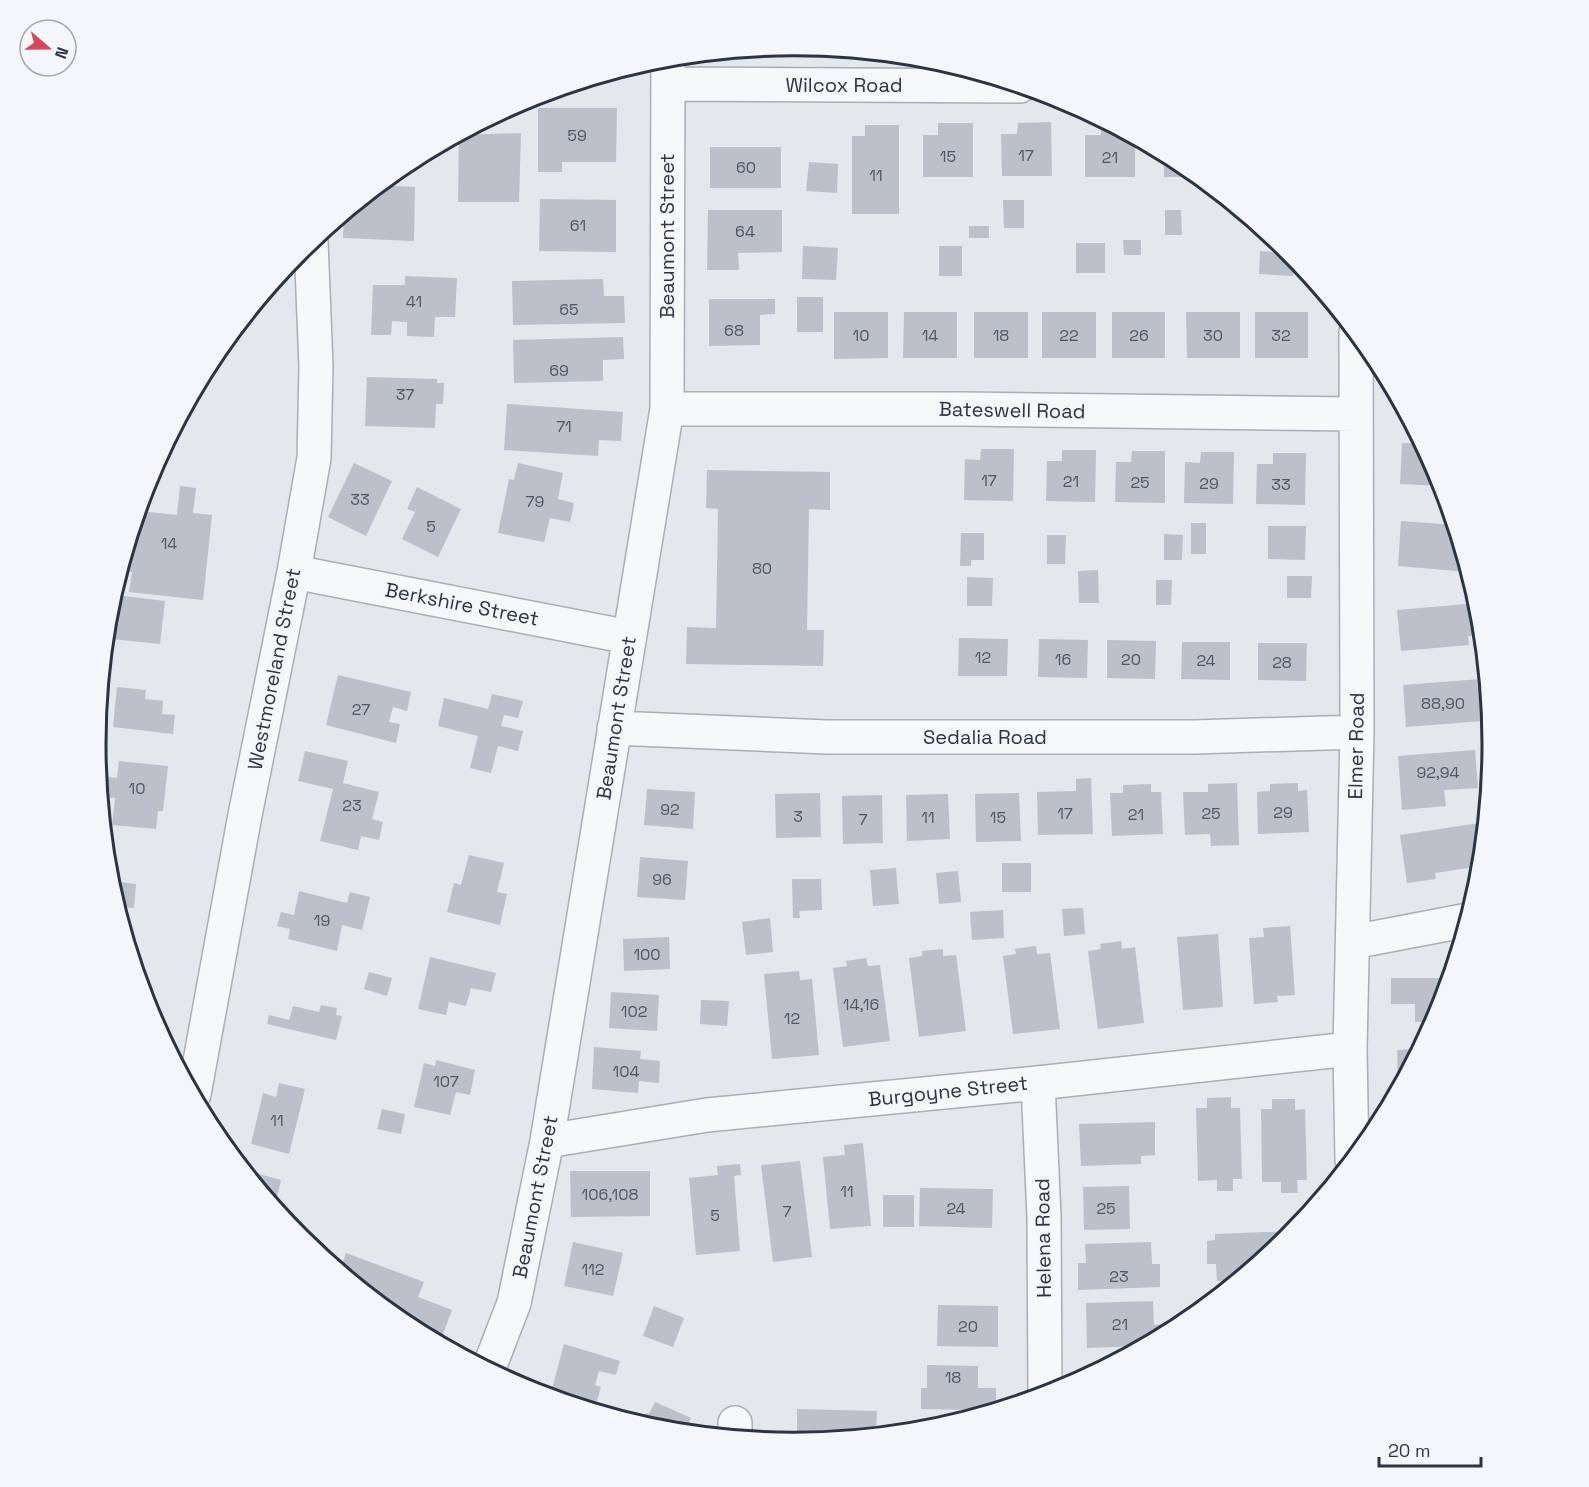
<svg xmlns="http://www.w3.org/2000/svg" width="1589" height="1487" viewBox="0 0 1589 1487" font-family="'Space Grotesk',sans-serif">
<style>
.building{fill:#bbc0ca}
.lines{fill:none;stroke-linecap:round;stroke-linejoin:round}
.minor-casing{stroke:#a9aeb7;stroke-width:36}
.minor{stroke:#f7f8fa;stroke-width:33}
.labels{text-anchor:middle;dominant-baseline:central;stroke-width:5;stroke-linejoin:round;paint-order:stroke}
.number-label{font-size:16px;fill:#4f5766}
.street-label{font-size:20px;fill:#2b3445;stroke:#f4f6f9}
.rim{fill:none;stroke:#2b3445;stroke-width:3}
</style>
<rect width="100%" height="100%" fill="#e4e7ec"/>
<path class="building" d="M538,108H617L616,162H562V172H538Z
M1051,122L1052,176H1002L1001,134H1017L1018,123Z
M938,123H973V177H923V135H938Z
M1101,123H1108L1135,137V177H1085V135H1101Z
M865,125H899V214H852V136H865Z
M521,133L519,202H458L459,135Z
M710,147H781V188H710Z
M1164,153L1183,163L1200,177H1164Z
M809,162L838,164L837,193L806,191Z
M379,185L415,187L414,241L343,238L344,214Z
M540,199L616,200V252L539,251Z
M1003,200H1024V228H1004Z
M708,210H782V252L738,253L739,270H707Z
M1165,210H1181L1182,235H1165Z
M969,226H989V238H969Z
M1123,240H1141V255H1124Z
M1076,243H1105V273H1076Z
M803,246L838,248L836,280L802,279Z
M939,246H962V276H939Z
M1260,251L1291,253L1294,256L1293,276L1259,274Z
M405,276L457,278L455,317H435L434,337L407,336V322L392,321L391,335H371L373,285H405Z
M603,279L604,296H624L625,323L513,325L512,281Z
M797,297H823V332H797Z
M709,299H775V314L760,315V345L709,346Z
M834,312H888V358L834,359Z
M904,312H957V358H903Z
M974,312H1028V358H974Z
M1042,312H1096V358H1042Z
M1112,312H1165V358H1112Z
M1186,312H1240V358H1187Z
M1255,312H1308V358H1255Z
M623,337L624,359L603,360V381L514,383L513,340Z
M367,377L437,379V383H444L443,404H436L435,428L365,426Z
M1396,394L1404,409L1410,421H1400V414H1395Z
M507,404L623,412L621,441L599,440L598,456L504,450Z
M1402,443L1423,444L1440,477L1443,486L1400,484Z
M981,449H1014L1013,501L964,500L965,459L980,460Z
M1062,450H1096L1095,502L1046,501L1047,461H1062Z
M1132,451H1165V503L1115,502L1116,462H1131Z
M1201,452H1234L1233,504L1184,503L1185,462L1200,463Z
M1273,453H1306L1305,505L1256,504L1257,464H1273Z
M354,463L392,481L366,536L328,517Z
M518,463L563,473L558,499L574,503L570,522L550,518L544,542L498,533L509,479L514,480Z
M707,470L830,472V510L809,509L807,630H824L823,666L686,664L687,627L716,628L718,509L706,508Z
M180,486L196,488L193,513L212,515L203,600L129,592L132,572L125,571L127,549L131,537L138,538L141,511L177,515Z
M417,487L461,509L438,557L402,539L415,512L407,509Z
M1401,521L1455,525L1468,572L1398,566Z
M1191,523H1206V554H1191Z
M1268,526H1306L1305,560L1268,559Z
M961,533H984V560H971V566H960Z
M1164,534L1183,535L1182,560H1164Z
M1047,535H1066L1065,564H1047Z
M1098,570L1099,603H1079L1078,571Z
M1287,576H1312L1311,598H1287Z
M967,577L993,578L992,606H967Z
M1156,580H1172L1171,605H1156Z
M116,595L165,601L160,644L112,639Z
M1478,603L1482,635L1468,636L1469,645L1401,651L1397,610Z
M959,638L1008,639L1007,676H958Z
M1039,639L1088,640L1087,678L1038,677Z
M1107,640L1156,641L1155,679L1107,678Z
M1182,642H1230V680L1181,679Z
M1258,643H1307L1306,681L1258,680Z
M338,675L411,692L407,711L393,707L389,722L400,724L396,743L326,725Z
M1481,679L1484,721L1406,727L1403,685Z
M117,687L146,690L145,699L163,701L162,714L175,715L173,734L113,727Z
M492,694L523,701L518,718L504,715L501,726L523,731L518,751L498,746L491,773L470,768L478,736L438,726L444,698L488,709Z
M1475,750L1478,788L1444,790L1446,806L1402,810L1398,756Z
M305,751L348,761L343,783L379,792L372,819L383,822L379,840L361,836L358,850L320,841L333,789L298,781Z
M119,761L168,766L163,811H158L156,829L112,825L115,798H106L108,777L117,778Z
M1091,778L1093,834L1038,835L1037,792L1076,791V779Z
M1237,783L1239,845L1211,846L1210,834L1185,835L1183,792H1208V784Z
M1298,783V791L1307,790L1309,832L1258,834L1257,792L1270,791V784Z
M1151,784V792H1161L1163,834L1112,836L1110,793H1123V785Z
M647,789L695,792L693,829L644,825Z
M820,793L821,837L776,838L775,794Z
M1019,793L1021,841L976,842L975,794Z
M948,794L950,839L907,841L906,795Z
M882,795L883,843L843,844L842,796Z
M1479,823L1480,832H1484L1481,866L1435,873L1436,879L1407,883L1400,835Z
M469,855L504,863L497,892L507,894L500,925L447,912L454,883L461,885Z
M640,857L688,861L685,900L637,897Z
M1002,863H1031V892H1002Z
M896,868L899,904L873,906L870,870Z
M958,871L961,902L939,904L936,873Z
M792,879H821L822,910L799,911L800,918H793Z
M110,881L136,884L134,908L117,906Z
M299,891L347,903L350,892L370,897L362,930L342,925L337,951L288,939L290,929L277,926L281,912L294,915Z
M1083,908L1085,934L1064,936L1062,909Z
M1003,910L1004,938L972,940L970,912Z
M770,918L773,952L746,955L742,922Z
M1290,926L1295,995L1277,996L1278,1002L1254,1004L1249,938L1264,937L1263,928Z
M1218,934L1223,1007L1183,1010L1177,937Z
M669,937L670,969L624,971L623,939Z
M1121,941L1122,949L1135,947L1144,1023L1098,1029L1088,951L1101,949L1100,944Z
M1036,946L1037,954L1050,953L1060,1029L1013,1034L1003,956L1016,954L1015,949Z
M943,949V956L956,955L966,1031L919,1037L909,958L922,956V951Z
M430,957L496,973L491,992L471,988L466,1006L449,1002L446,1015L418,1009Z
M866,958L868,966L880,965L890,1041L843,1047L833,968L847,966L846,961Z
M799,971L800,980L812,979L819,1055L772,1059L764,974Z
M369,972L392,978L387,996L364,989Z
M1391,978H1439V1012L1434,1022H1415V1004H1391Z
M611,992L659,995L657,1031L609,1028Z
M701,1000L729,1001L727,1026L700,1024Z
M321,1005L337,1008L336,1015L342,1016L336,1040L267,1024L269,1015L289,1020L293,1006L319,1012Z
M594,1047L641,1051L640,1059L660,1061L659,1083L639,1081L638,1093L592,1089Z
M1419,1049L1398,1090L1397,1050Z
M436,1060L475,1070L470,1095L456,1092L450,1115L414,1107L424,1063L435,1066Z
M279,1083L305,1089L289,1154L251,1144L263,1093L276,1097Z
M1231,1097V1108H1240L1242,1179H1233V1191H1217V1180L1198,1181L1196,1108H1207V1098Z
M1272,1099H1295V1110L1305,1109L1307,1180H1297L1298,1193H1281V1182H1262L1261,1109H1272Z
M382,1109L405,1114L401,1134L377,1129Z
M1155,1122V1155L1141,1156V1164L1081,1166L1079,1124Z
M863,1143L871,1226L830,1229L823,1157L845,1155L844,1145Z
M800,1161L812,1257L773,1262L761,1165Z
M740,1164L741,1175L734,1176L740,1251L696,1255L689,1178L718,1175L717,1166Z
M247,1171L281,1180L275,1206L256,1183Z
M570,1171H650V1216L571,1217Z
M1129,1186L1130,1229L1084,1230L1083,1187Z
M920,1188L993,1189L992,1228L919,1226Z
M883,1195H914V1227H883Z
M1293,1231L1236,1280L1217,1281L1216,1264H1207V1241L1215,1240V1234Z
M573,1242L623,1253L613,1296L564,1286Z
M1151,1242L1152,1264H1160V1287L1078,1290V1263H1086L1085,1244Z
M346,1253L424,1282L418,1297L452,1310L440,1342L406,1324L350,1278L351,1274L340,1270Z
M1153,1301L1154,1325L1164,1324V1334L1142,1346L1087,1348L1086,1303Z
M938,1305L998,1306V1347L937,1346Z
M654,1306L684,1318L673,1347L643,1336Z
M564,1344L620,1361L616,1375L599,1371L595,1385L601,1387L596,1404L587,1402L585,1407L550,1396Z
M927,1365L978,1366V1388H996V1407L977,1406V1410L921,1409V1388H927Z
M1082,1367H1104L1083,1378Z
M655,1402L691,1418L685,1431L658,1429L641,1423L646,1413L649,1414Z
M797,1409L877,1411L876,1434L797,1442Z
M923,1419L958,1420L923,1429Z"/>
<g class="lines">
<defs>
<path id="minor" d="M668,84L1020,86
M667,409H963L1356,414
M294,572L629,637
M614,728L827,737H1194L1357,732
M1353,942L1468,920
M1038,1083L1044,1217L1045,1394
M194,1094L245,815L294,572L314,458L316,367L311,241
M547,1141L707,1115L1038,1083L1350,1049
M1352,1160L1350,1049L1357,732L1356,332
M489,1368L514,1303L547,1141L667,409L668,57
M735,1436V1423"/>
</defs>
<use href="#minor" class="minor-casing"/>
<use href="#minor" class="minor"/>
</g>
<g class="labels">
<g class="number-label">
<text x="577" y="135">59</text>
<text x="1026" y="155">17</text>
<text x="948" y="156">15</text>
<text x="1110" y="157">21</text>
<text x="746" y="167">60</text>
<text x="876" y="175">11</text>
<text x="578" y="225">61</text>
<text x="745" y="231">64</text>
<text x="414" y="301">41</text>
<text x="569" y="309">65</text>
<text x="734" y="330">68</text>
<text x="861" y="335">10</text>
<text x="930" y="335">14</text>
<text x="1001" y="335">18</text>
<text x="1069" y="335">22</text>
<text x="1139" y="335">26</text>
<text x="1213" y="335">30</text>
<text x="1281" y="335">32</text>
<text x="559" y="370">69</text>
<text x="405" y="394">37</text>
<text x="564" y="426">71</text>
<text x="989" y="480">17</text>
<text x="1071" y="481">21</text>
<text x="1140" y="482">25</text>
<text x="1209" y="483">29</text>
<text x="1281" y="484">33</text>
<text x="360" y="499">33</text>
<text x="535" y="501">79</text>
<text x="431" y="526">5</text>
<text x="169" y="543">14</text>
<text x="762" y="568">80</text>
<text x="983" y="657">12</text>
<text x="1063" y="659">16</text>
<text x="1131" y="659">20</text>
<text x="1206" y="660">24</text>
<text x="1282" y="662">28</text>
<text x="1443" y="703">88,90</text>
<text x="361" y="709">27</text>
<text x="1438" y="772">92,94</text>
<text x="137" y="788">10</text>
<text x="352" y="805">23</text>
<text x="670" y="809">92</text>
<text x="1283" y="812">29</text>
<text x="1065" y="813">17</text>
<text x="1211" y="813">25</text>
<text x="1136" y="814">21</text>
<text x="798" y="816">3</text>
<text x="928" y="817">11</text>
<text x="998" y="817">15</text>
<text x="863" y="819">7</text>
<text x="662" y="879">96</text>
<text x="322" y="920">19</text>
<text x="647" y="954">100</text>
<text x="861" y="1004">14,16</text>
<text x="634" y="1011">102</text>
<text x="792" y="1018">12</text>
<text x="626" y="1071">104</text>
<text x="446" y="1081">107</text>
<text x="277" y="1120">11</text>
<text x="847" y="1191">11</text>
<text x="610" y="1194">106,108</text>
<text x="956" y="1208">24</text>
<text x="1106" y="1208">25</text>
<text x="787" y="1211">7</text>
<text x="715" y="1215">5</text>
<text x="593" y="1269">112</text>
<text x="1119" y="1276">23</text>
<text x="1120" y="1324">21</text>
<text x="968" y="1326">20</text>
<text x="953" y="1377">18</text>
</g>
<g class="street-label">
<text x="844" y="85">Wilcox Road</text>
<text transform="translate(667 236) rotate(-90)">Beaumont Street</text>
<text transform="translate(1012 410) rotate(1)">Bateswell Road</text>
<text transform="translate(462 604) rotate(11)">Berkshire Street</text>
<text transform="translate(274 669) rotate(-79)">Westmoreland Street</text>
<text transform="translate(616 718) rotate(-81)">Beaumont Street</text>
<text x="985" y="737">Sedalia Road</text>
<text transform="translate(1356 746) rotate(-89)">Elmer Road</text>
<text transform="translate(948 1091) rotate(-6)">Burgoyne Street</text>
<text transform="translate(535 1197) rotate(-79)">Beaumont Street</text>
<text transform="translate(1043 1238) rotate(-91)">Helena Road</text>
</g>
</g>
<path d="M0 0H1589V1487H0ZM106 744a688 688 0 1 1 1376 0a688 688 0 1 1-1376 0Z" fill="#f4f6f9" fill-rule="evenodd"/>
<path class="rim" d="M106 744a688 688 0 1 1 1376 0a688 688 0 1 1-1376 0Z"/>
<g transform="translate(48 48) rotate(110)"><circle r="28" fill="#f4f6f9" stroke="#a4a8b1" stroke-width="1.5"/>
<path d="M0-4.5L10 22L0 15L-10 22Z" fill="#d1495b"/>
<text y="-9" font-size="16" font-weight="bold" text-anchor="middle" fill="#2b3445">N</text>
</g>
<path d="M1379 1457v9h102v-9" fill="none" stroke="#2b3445" stroke-width="3"/>
<text x="1388" y="1457" font-size="18" fill="#2b3445" stroke="#f4f6f9" stroke-width="4.5" paint-order="stroke">20 m</text>
</svg>
